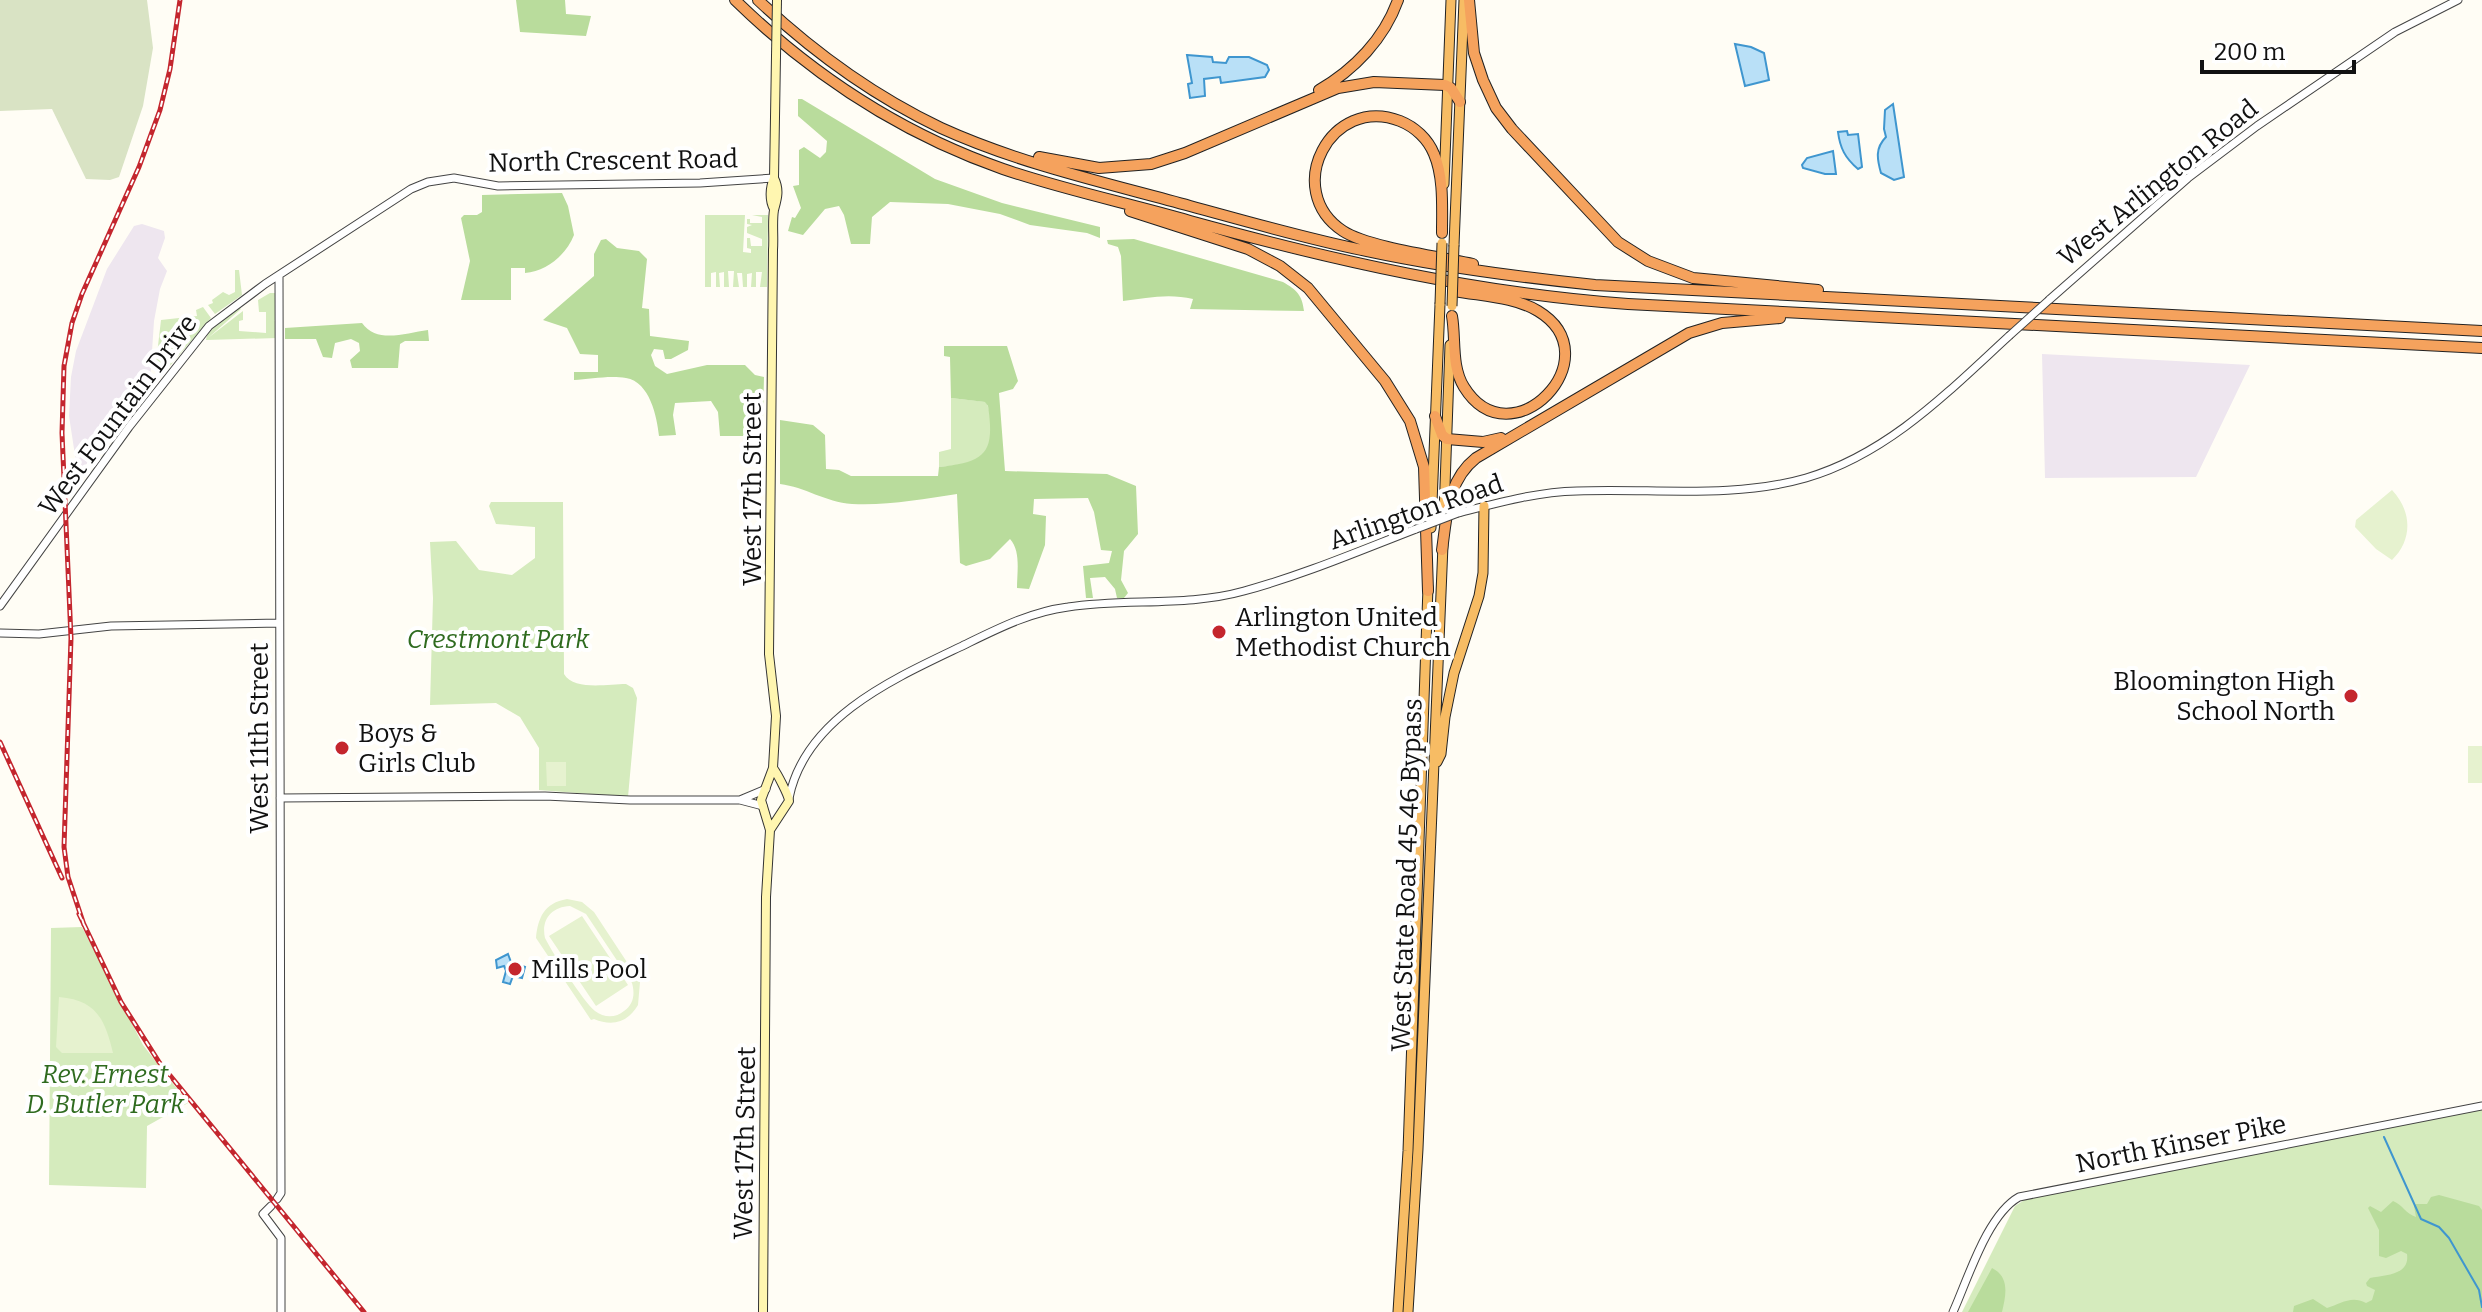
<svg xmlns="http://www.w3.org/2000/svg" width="2482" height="1312" viewBox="0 0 2482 1312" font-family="Bitter,serif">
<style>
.industrial{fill:#eee6ef}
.green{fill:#d5ebbd}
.forest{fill:#b9dc9c}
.cemetery{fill:#d9e3c4}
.pitch{fill:#e6f2cf;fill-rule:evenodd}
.water{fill:#b9e0f7;stroke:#3f96cf;stroke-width:2}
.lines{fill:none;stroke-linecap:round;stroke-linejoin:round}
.stream{stroke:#3f96cf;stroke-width:2}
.tertiary-casing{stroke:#444;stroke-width:9}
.secondary-casing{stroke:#333;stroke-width:10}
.trunk-casing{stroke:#222;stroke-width:11}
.motorway-casing{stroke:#222;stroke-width:12}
.tertiary{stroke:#fff;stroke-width:7}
.secondary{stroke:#fff6b0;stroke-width:8}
.trunk{stroke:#f7bc64;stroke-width:9}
.motorway{stroke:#f5a25d;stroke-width:10}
.rail-casing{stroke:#c4262e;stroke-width:5}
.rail{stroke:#fff;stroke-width:2;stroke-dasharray:6;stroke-linecap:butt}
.tertiary-bridge-casing{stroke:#444;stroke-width:9;stroke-linecap:butt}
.secondary-bridge-casing{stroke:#333;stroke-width:10;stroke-linecap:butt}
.trunk-bridge-casing{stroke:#222;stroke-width:11;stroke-linecap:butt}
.tertiary-bridge{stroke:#fff;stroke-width:7}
.secondary-bridge{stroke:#fff6b0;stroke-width:8}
.trunk-bridge{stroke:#f7bc64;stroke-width:9}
.poi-dot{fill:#c4262e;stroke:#fff;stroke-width:3}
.labels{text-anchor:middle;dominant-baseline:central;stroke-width:8;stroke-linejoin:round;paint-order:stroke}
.street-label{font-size:26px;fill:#111;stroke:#fff}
.poi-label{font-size:26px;fill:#111;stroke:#fff;text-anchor:start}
.park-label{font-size:26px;font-style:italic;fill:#2f6b1f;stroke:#fff}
</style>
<rect width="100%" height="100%" fill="#fffdf5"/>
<path class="industrial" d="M142,224L164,231L165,238L158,258L167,271L160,289L154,321L150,382L78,475L69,416L71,377L76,351L107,269L134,226Z
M2042,354L2176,361L2250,365L2196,477L2045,478Z"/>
<path class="green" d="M705,215H745L743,252L751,253V249L747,248V238H750L751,246H762V239L747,233V227L752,225L747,224V219H750V223H762V217L752,215H768L767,287H760L762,272H756V287H751L752,273L747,274V287H743L742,273H737L739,287H733L734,271H728L729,287H724V272L719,273L720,287H716V272L711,273V287H705Z
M235,270H239L242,295L215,314L208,305L213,303L212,300L223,292L229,295L235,292Z
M270,293H276V320L274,321H276L277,338L206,340C208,325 227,316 239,307L241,309L208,338L243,311V320L239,321V331L266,333V312H259L258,300Z
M203,307L211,318L168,368L159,370L156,363L161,320L197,316L196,310Z
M951,398L986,402C990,409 990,418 991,426C992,463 969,464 939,467V452L951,449Z
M491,502H563L564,674C574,691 608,684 626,684L633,688L637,698L628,797L539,790V748L520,717L496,703L430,705L433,598L430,542L456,541L479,570L512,575L535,558V527L496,524L489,506Z
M82,927L143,1045L188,1103L147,1126L146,1188L49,1185L51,928Z
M2482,1109V1312H1962L2015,1206L2026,1199Z"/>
<path class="forest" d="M516,0H565L566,14L591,16L586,36L520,32Z
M798,99H802L935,179L1002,203L1100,227V238L1087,233L1030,225L1000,214L948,204L890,202L872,217L870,244H851L844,215L839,206L825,209L803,235L788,231L792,217L795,218L801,208L793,186L799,185V150L804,147L820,158L826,152L827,141L798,116Z
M562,193L568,206L574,235C566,255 547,271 525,273V268H511V300H461L470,261L461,218L464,215H477L482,212V195Z
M606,239L617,248L639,251L647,259L642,308L649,309L650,336L689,341L688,350L671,359H665L663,350L654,349L651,355L655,366L667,374L707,365H745L755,375L764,377L763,417L746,415V436H720L718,412L711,401L675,403L673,415L676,435L659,436C657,417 650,382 626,378C610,375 590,379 574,380V372H598V355L580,354L567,328L543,320L594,276V254L601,240Z
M1134,239L1283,282C1297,290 1302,295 1304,311L1190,309L1193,299C1169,293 1146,298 1123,301L1121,256L1118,247L1108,244L1107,240Z
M362,323C377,344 405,333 428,330L429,341H405L400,344L398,368H352L350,360L360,351L359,343L351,339L335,343L332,358L323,357L316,339H285V328Z
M944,346H1007L1018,381L1013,389L999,393L1005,471L1107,474L1136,486L1138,534L1124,551L1121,580L1128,593L1124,598H1117L1115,589L1105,577L1090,578L1093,598H1086L1083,566L1109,563L1112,551L1101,550L1094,512L1088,498L1034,499L1033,514L1046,516L1045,545L1029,589L1017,588C1017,572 1021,551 1010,539L990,559L966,566L960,563L957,494C923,499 886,506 852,504C825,502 805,487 780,484V420L813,425L825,435L826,469L839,470L851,476H938L939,467C986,462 995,453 988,406L985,402L951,398L950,357L944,356Z
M2439,1195L2479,1206L2482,1210V1312H2293L2294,1306L2313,1299L2327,1308C2341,1304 2351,1295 2366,1303L2372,1300L2375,1290L2367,1286L2366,1283L2370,1278C2386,1275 2410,1275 2407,1254L2401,1251L2386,1258L2379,1256V1230L2368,1208L2370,1206L2381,1212L2393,1201C2403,1205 2406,1214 2416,1217L2414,1206L2416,1204H2427L2431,1197Z
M1992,1268C2010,1277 2006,1295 2002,1312H1968Z"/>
<path class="cemetery" d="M0,0H147L153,48L143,106L119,177L110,180L86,179L52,109L0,111Z"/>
<path class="pitch" d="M2392,490C2412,511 2413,540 2392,560L2376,549L2355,527L2356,520Z
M2468,746H2482V783H2468Z
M546,762H566V786H547Z
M567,899L582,902L594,912L640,982L638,1005C628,1022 613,1027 594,1019L591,1020L536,938C538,918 544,903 567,899ZM570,906L586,914L632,983C635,994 634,1004 624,1011C616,1018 604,1018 595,1011C583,1001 553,954 545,938C541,920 551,907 570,906Z
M582,916L628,985L596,1006L549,936Z
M59,997C96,1000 105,1019 113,1053H62L56,1047Z"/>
<path class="water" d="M1735,44L1751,47L1764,53L1769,80L1745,86Z
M1187,55L1212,57L1213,62L1226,63L1229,57H1249L1267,65L1269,70L1265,77L1221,83L1220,77L1204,79L1205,96L1190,98L1188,84L1192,83Z
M1893,104L1904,177L1894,180L1881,173C1877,159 1875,148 1886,137L1884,129L1885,110Z
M1847,131L1848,135L1858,134L1862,167L1858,169C1845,158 1840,148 1838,132Z
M1833,151L1836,174H1825L1803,168L1802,165L1807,158Z
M508,954L511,962L525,967L522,978L513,976L510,984L503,982L506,971L504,966L497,968L496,960Z"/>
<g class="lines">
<path class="stream" d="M2384,1137L2421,1219L2439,1227L2449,1238L2479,1290L2482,1307"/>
<defs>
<path id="tertiary" d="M2049,300L2188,178L2257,126L2395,32L2458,0
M1458,513C1497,503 1536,492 1577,491C1653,488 1733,499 1806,478C1888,454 1948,392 2009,336
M0,606L129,427L209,326L265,284L411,189L428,182L454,178L498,186L700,183L774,178
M0,633L39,634L111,626L279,623
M280,798L545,796L630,800H740L763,806
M789,798C805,718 893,679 960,647C995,630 1029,612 1068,607C1126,598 1187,607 1244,591C1303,575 1359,551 1416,529
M740,800L766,789
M277,1199L281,1193L279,275
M271,1206L263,1214L281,1238V1312
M1953,1312C1968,1279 1987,1215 2019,1197L2482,1106"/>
<path id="secondary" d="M774,209C769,200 770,187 774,178L776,56
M770,830L789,801C789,796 777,773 773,768
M763,1312L766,897L770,830L761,800L773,768L776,716L769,654L773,250C774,237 772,222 774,210C777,199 780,190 774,178"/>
<path id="trunk" d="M1444,184L1451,0
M1454,245L1464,0
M1444,514L1450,345
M1431,528L1440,304
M1437,762L1441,754L1445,717L1454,673L1479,596L1483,573L1484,506
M1398,1312L1408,1151L1428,587
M1408,1312L1418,1149L1443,545"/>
<path id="motorway" d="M735,0C813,76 900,133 1003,169C1064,190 1128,203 1190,221C1336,261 1476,293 1628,304L2482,348
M758,0C813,52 872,95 941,128C1020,164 1107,183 1190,206C1249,222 1307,239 1367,251C1442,267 1518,277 1595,285L2482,331
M1469,0L1474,53L1483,80L1496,108L1512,129L1618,242L1648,261L1693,278L1818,290
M1319,90C1354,70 1384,39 1398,0
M1039,157L1099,168L1151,164L1185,153L1338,88L1374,82L1445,85L1451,88L1460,102
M1130,211L1248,249L1280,266L1308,288L1385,381L1410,421L1424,467L1428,591
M1442,233C1442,208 1444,177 1434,154C1428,139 1415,127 1400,121C1331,94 1281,190 1343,231C1367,247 1441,257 1473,264
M1452,316C1456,339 1451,366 1464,387C1511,463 1614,357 1538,311C1515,297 1481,296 1455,291
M1435,416L1442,435L1447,439L1483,442L1501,438
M1442,550C1447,516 1447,481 1476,458L1689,333L1722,323L1780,318"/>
</defs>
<use href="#tertiary" class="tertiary-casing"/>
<use href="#secondary" class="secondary-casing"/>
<use href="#trunk" class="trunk-casing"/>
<use href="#motorway" class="motorway-casing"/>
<use href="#tertiary" class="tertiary"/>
<use href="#secondary" class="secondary"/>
<use href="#trunk" class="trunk"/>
<use href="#motorway" class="motorway"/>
<defs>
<path id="rail" d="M0,742L62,878
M79,914L121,1002L159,1062L364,1312
M84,925L68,877L64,847L71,638L62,433L64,366L72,323L82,294L139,167L160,110L170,69L180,0"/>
</defs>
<use href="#rail" class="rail-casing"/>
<use href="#rail" class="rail"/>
<defs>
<path id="tertiary-bridge" d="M2009,336L2049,300
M1416,529L1458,513"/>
<path id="secondary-bridge" d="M776,56L777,0"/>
<path id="trunk-bridge" d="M1440,304L1442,243
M1452,306L1454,245"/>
</defs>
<use href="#tertiary-bridge" class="tertiary-bridge-casing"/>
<use href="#secondary-bridge" class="secondary-bridge-casing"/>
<use href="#trunk-bridge" class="trunk-bridge-casing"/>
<use href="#tertiary-bridge" class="tertiary-bridge"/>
<use href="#secondary-bridge" class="secondary-bridge"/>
<use href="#trunk-bridge" class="trunk-bridge"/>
</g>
<g class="poi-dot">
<circle cx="1219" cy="632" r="8"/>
<circle cx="2351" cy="696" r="8"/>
<circle cx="342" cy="748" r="8"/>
<circle cx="515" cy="969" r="8"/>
</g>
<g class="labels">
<g class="street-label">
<text transform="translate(613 161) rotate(-1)">North Crescent Road</text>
<text transform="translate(2158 183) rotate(-39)">West Arlington Road</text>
<text transform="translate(118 415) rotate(-53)">West Fountain Drive</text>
<text transform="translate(752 489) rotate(-90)">West 17th Street</text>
<text transform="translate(1416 512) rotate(-19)">Arlington Road</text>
<text transform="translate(259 738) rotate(-90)">West 11th Street</text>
<text transform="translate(1407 875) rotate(-88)">West State Road 45 46 Bypass</text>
<text transform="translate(745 1143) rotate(-89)">West 17th Street</text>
<text transform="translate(2181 1144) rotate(-11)">North Kinser Pike</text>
</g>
<g class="poi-label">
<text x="1235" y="617">Arlington United<tspan x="1235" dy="30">Methodist Church</tspan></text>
<text x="2335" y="681" text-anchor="end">Bloomington High<tspan x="2335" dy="30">School North</tspan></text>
<text x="358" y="733">Boys &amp;<tspan x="358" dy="30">Girls Club</tspan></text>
<text x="531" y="969">Mills Pool</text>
</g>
<g class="park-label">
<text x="498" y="639">Crestmont Park</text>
<text x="105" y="1074">Rev. Ernest<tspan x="105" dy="30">D. Butler Park</tspan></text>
</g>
</g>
<path d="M2202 60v12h152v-12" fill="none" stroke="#111111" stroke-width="4"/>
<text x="2214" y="60" font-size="24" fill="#111111" stroke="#ffffff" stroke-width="6" paint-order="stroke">200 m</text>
</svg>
